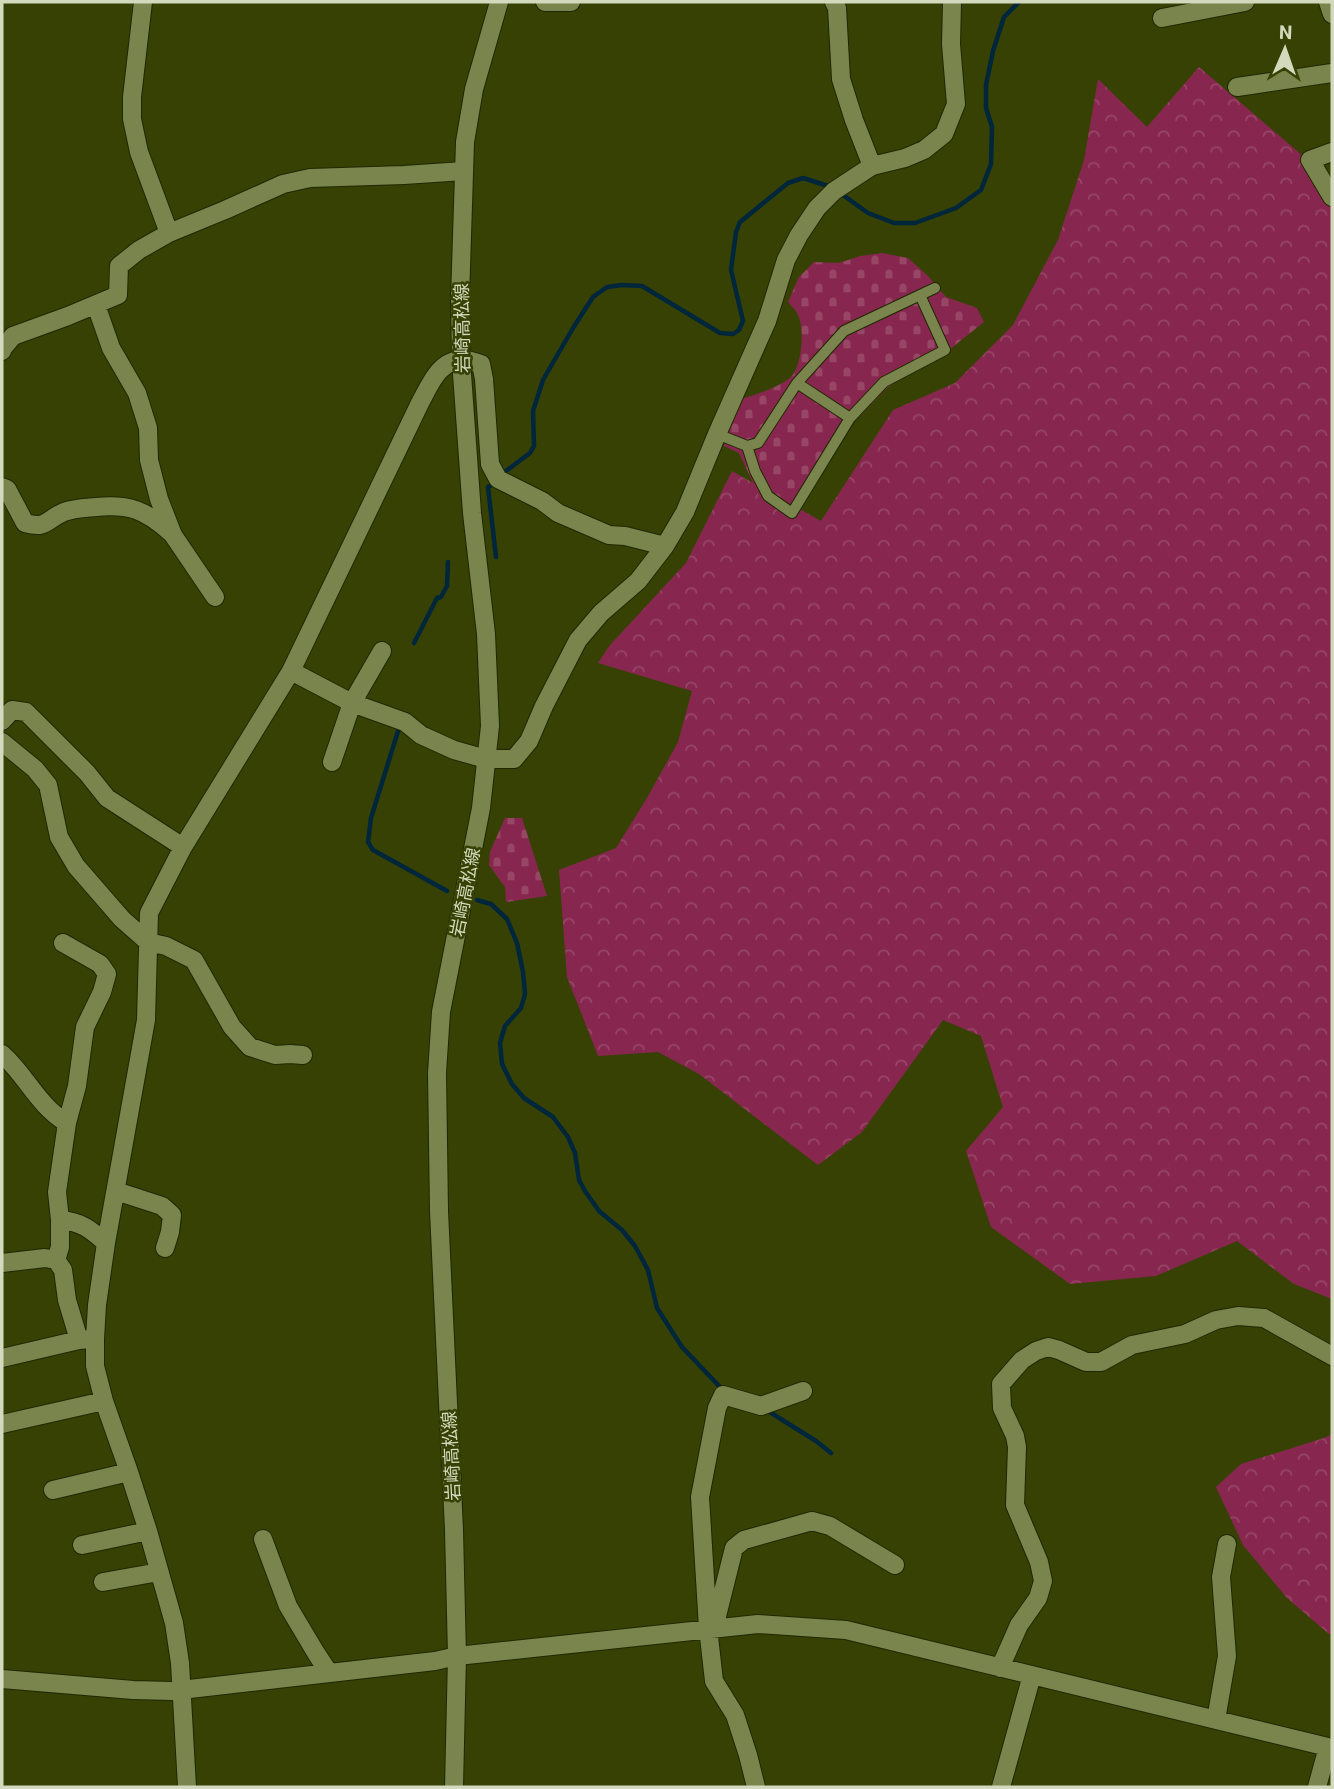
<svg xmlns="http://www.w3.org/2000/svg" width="1334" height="1789" viewBox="0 0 1334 1789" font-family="Roboto,'Noto Sans JP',sans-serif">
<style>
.forest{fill:url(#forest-crowns)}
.cemetery{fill:url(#cemetery-stones)}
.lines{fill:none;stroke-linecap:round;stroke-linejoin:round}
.stream{stroke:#00263c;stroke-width:4.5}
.lane-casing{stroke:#202700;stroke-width:12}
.street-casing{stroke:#202700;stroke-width:20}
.secondary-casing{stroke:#202700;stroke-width:20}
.lane{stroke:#79854d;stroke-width:10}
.street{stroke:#79854d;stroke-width:18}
.secondary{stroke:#79854d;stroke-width:18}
.labels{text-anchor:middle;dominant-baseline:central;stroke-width:5;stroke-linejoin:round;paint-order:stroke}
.street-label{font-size:18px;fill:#d2d9bc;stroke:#374103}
</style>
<defs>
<pattern id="forest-crowns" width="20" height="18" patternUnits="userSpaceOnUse" patternTransform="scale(1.75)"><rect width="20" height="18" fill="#87274f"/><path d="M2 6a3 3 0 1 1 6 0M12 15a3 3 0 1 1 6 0" fill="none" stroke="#974666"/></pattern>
<pattern id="cemetery-stones" width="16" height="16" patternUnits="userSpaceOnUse" patternTransform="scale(1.75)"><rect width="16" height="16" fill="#87274f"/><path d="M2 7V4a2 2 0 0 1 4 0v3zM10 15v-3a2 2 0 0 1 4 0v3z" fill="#974666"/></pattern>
</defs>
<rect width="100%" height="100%" fill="#374103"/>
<path class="forest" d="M1199,67L1311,163L1332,178V1299L1294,1284L1237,1241L1156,1276L1070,1284L991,1227L966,1151L1003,1107L981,1036L943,1020L862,1132L818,1165L699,1074L658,1052L598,1056L567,977L559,870L616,848L647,798L678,742L692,691L598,663L610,645L686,563L732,471L821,521L893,410L955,383L1013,325L1058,240L1084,160L1098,79L1147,127Z
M1332,1434V1634H1329L1287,1598L1243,1545L1216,1487L1241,1464L1324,1438Z"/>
<path class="cemetery" d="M882,253L908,258L928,276L946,297L977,308L984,322L944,354L888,387L853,423L794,519L760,498L739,453L724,446L733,419L744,398C760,393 777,388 790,378C802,368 805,329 798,315C796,310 791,306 788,302L799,277L814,262L839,263L860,256Z
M505,818H522L547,896L506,902L505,887L489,865L490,852Z"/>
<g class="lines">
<path class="stream" d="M843,195L868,213L894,223H915L956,208L981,190L991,164L992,127L986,108V85L993,51L1004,17L1019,2
M502,474L530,453L534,446L533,411L543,380L573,328L593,297L607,287L622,285L642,286L720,333L733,334L739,330L743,321L731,270L736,232L740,222L788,183L803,178L828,186
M495,483L488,487L496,557
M414,643L437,598L441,597L447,586L448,562
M399,728L371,818L368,842L373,850L447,891
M477,900L491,904L507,919L517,943L523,972L525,994L521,1008L505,1026L500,1043L502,1064L512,1084L524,1098L553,1117L568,1137L575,1153L579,1180L585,1191L599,1211L622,1230L635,1246L648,1270L657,1308L682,1347L720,1387
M768,1411L816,1441L831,1453"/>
<defs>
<path id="lane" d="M797,383L850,418
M717,434L747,446L758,443L797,383L844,331L935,288
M747,446L755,471L768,496L792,513L850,418L884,382L945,350L920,295"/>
<path id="street" d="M143,2L132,97V119L139,152L169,233
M545,2H571
M834,2L837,8L841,79L854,120L872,166
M1328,2L1332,14
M1162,18L1245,2
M1237,87L1332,73
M1332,152L1310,160L1332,197
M96,305L111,348L137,393L148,428L149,460L159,499L173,535L215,597
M2,351L3,348L13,336L68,316L118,295L119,266L139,250L169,233L225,210L283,184L310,178L404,175L464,171
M2,487L7,489L25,523C48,529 45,520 64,512C75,508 85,508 96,507C130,504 145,510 170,532
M291,671L352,703L405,722L421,735L454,750L486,759H514L529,741L544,706L578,640L601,613L638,581L665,546L685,512L717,434L767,321L786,260L799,235L817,208L834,191L872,166L905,158L924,150L944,134L956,104L951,44L952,2
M2,721L12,710L26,712L87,773L107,798L183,847
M2,742L35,769L48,785L59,837L76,866L122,919L148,942L166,946L194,960L232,1027L250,1047L275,1055L290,1054L303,1055
M332,762L352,703L382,651
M2,1054C26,1075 38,1106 67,1123
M116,1191L162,1206L172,1215L170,1232L165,1248
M60,1220C82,1222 90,1229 106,1243
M56,1260L60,1247V1220L57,1192L67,1123L77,1086L85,1027L102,992L107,974L100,964L63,943
M2,1263L45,1258L56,1260L63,1270L67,1300L79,1340
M2,1358L79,1340L91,1339
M2,1424L104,1401
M53,1490L129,1472
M263,1539L288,1606L316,1653L329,1673
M82,1545L148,1531
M103,1582L159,1572
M714,1628L734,1548L744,1540L812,1521L830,1526L895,1565
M1000,1668L1019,1625L1038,1598L1043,1581L1039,1562L1015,1505L1017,1447L1015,1436L1002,1408L1001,1384L1022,1360L1036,1351L1048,1347L1059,1350L1086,1362H1101L1132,1345L1185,1334L1216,1320L1238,1316L1264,1318L1332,1356
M2,1679L133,1690L172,1691L435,1661L457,1656L758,1624L846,1630L1332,1748
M1216,1720L1227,1656L1221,1577L1227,1544
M187,1787L180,1663L174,1623L148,1531L129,1472L104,1401L95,1366V1339L97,1305L106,1243L146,1020L149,913L183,847L291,671L420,403C430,385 439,359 464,360C469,360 475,362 481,364L484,379L490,464L498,479L542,501L558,513L609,535L625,536L665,546
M756,1787L748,1755L735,1715L714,1681L708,1628L700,1497L717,1408L723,1395L761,1406L803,1391
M1001,1787L1032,1675
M1317,1787L1328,1747"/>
<path id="secondary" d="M454,1787L457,1656L454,1530L439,1211L437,1073L441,1012L481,808L490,726L486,634L472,513L461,360L460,299L465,142L474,89L499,2"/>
</defs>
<use href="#lane" class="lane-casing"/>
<use href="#street" class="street-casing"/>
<use href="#secondary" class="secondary-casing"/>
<use href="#lane" class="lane"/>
<use href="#street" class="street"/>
<use href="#secondary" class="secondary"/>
</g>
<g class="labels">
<g class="street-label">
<text transform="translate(462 328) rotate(-91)">岩崎高松線</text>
<text transform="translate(465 892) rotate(-79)">岩崎高松線</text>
<text transform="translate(451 1456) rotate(-93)">岩崎高松線</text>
</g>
</g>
<rect width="1334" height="1789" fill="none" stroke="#d2d9bc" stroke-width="7"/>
<g transform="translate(1285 49) rotate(2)" stroke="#374103" stroke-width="5" paint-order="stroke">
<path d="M0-5L12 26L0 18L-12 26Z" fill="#d2d9bc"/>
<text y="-10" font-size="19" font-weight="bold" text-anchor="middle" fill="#d2d9bc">N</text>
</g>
</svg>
